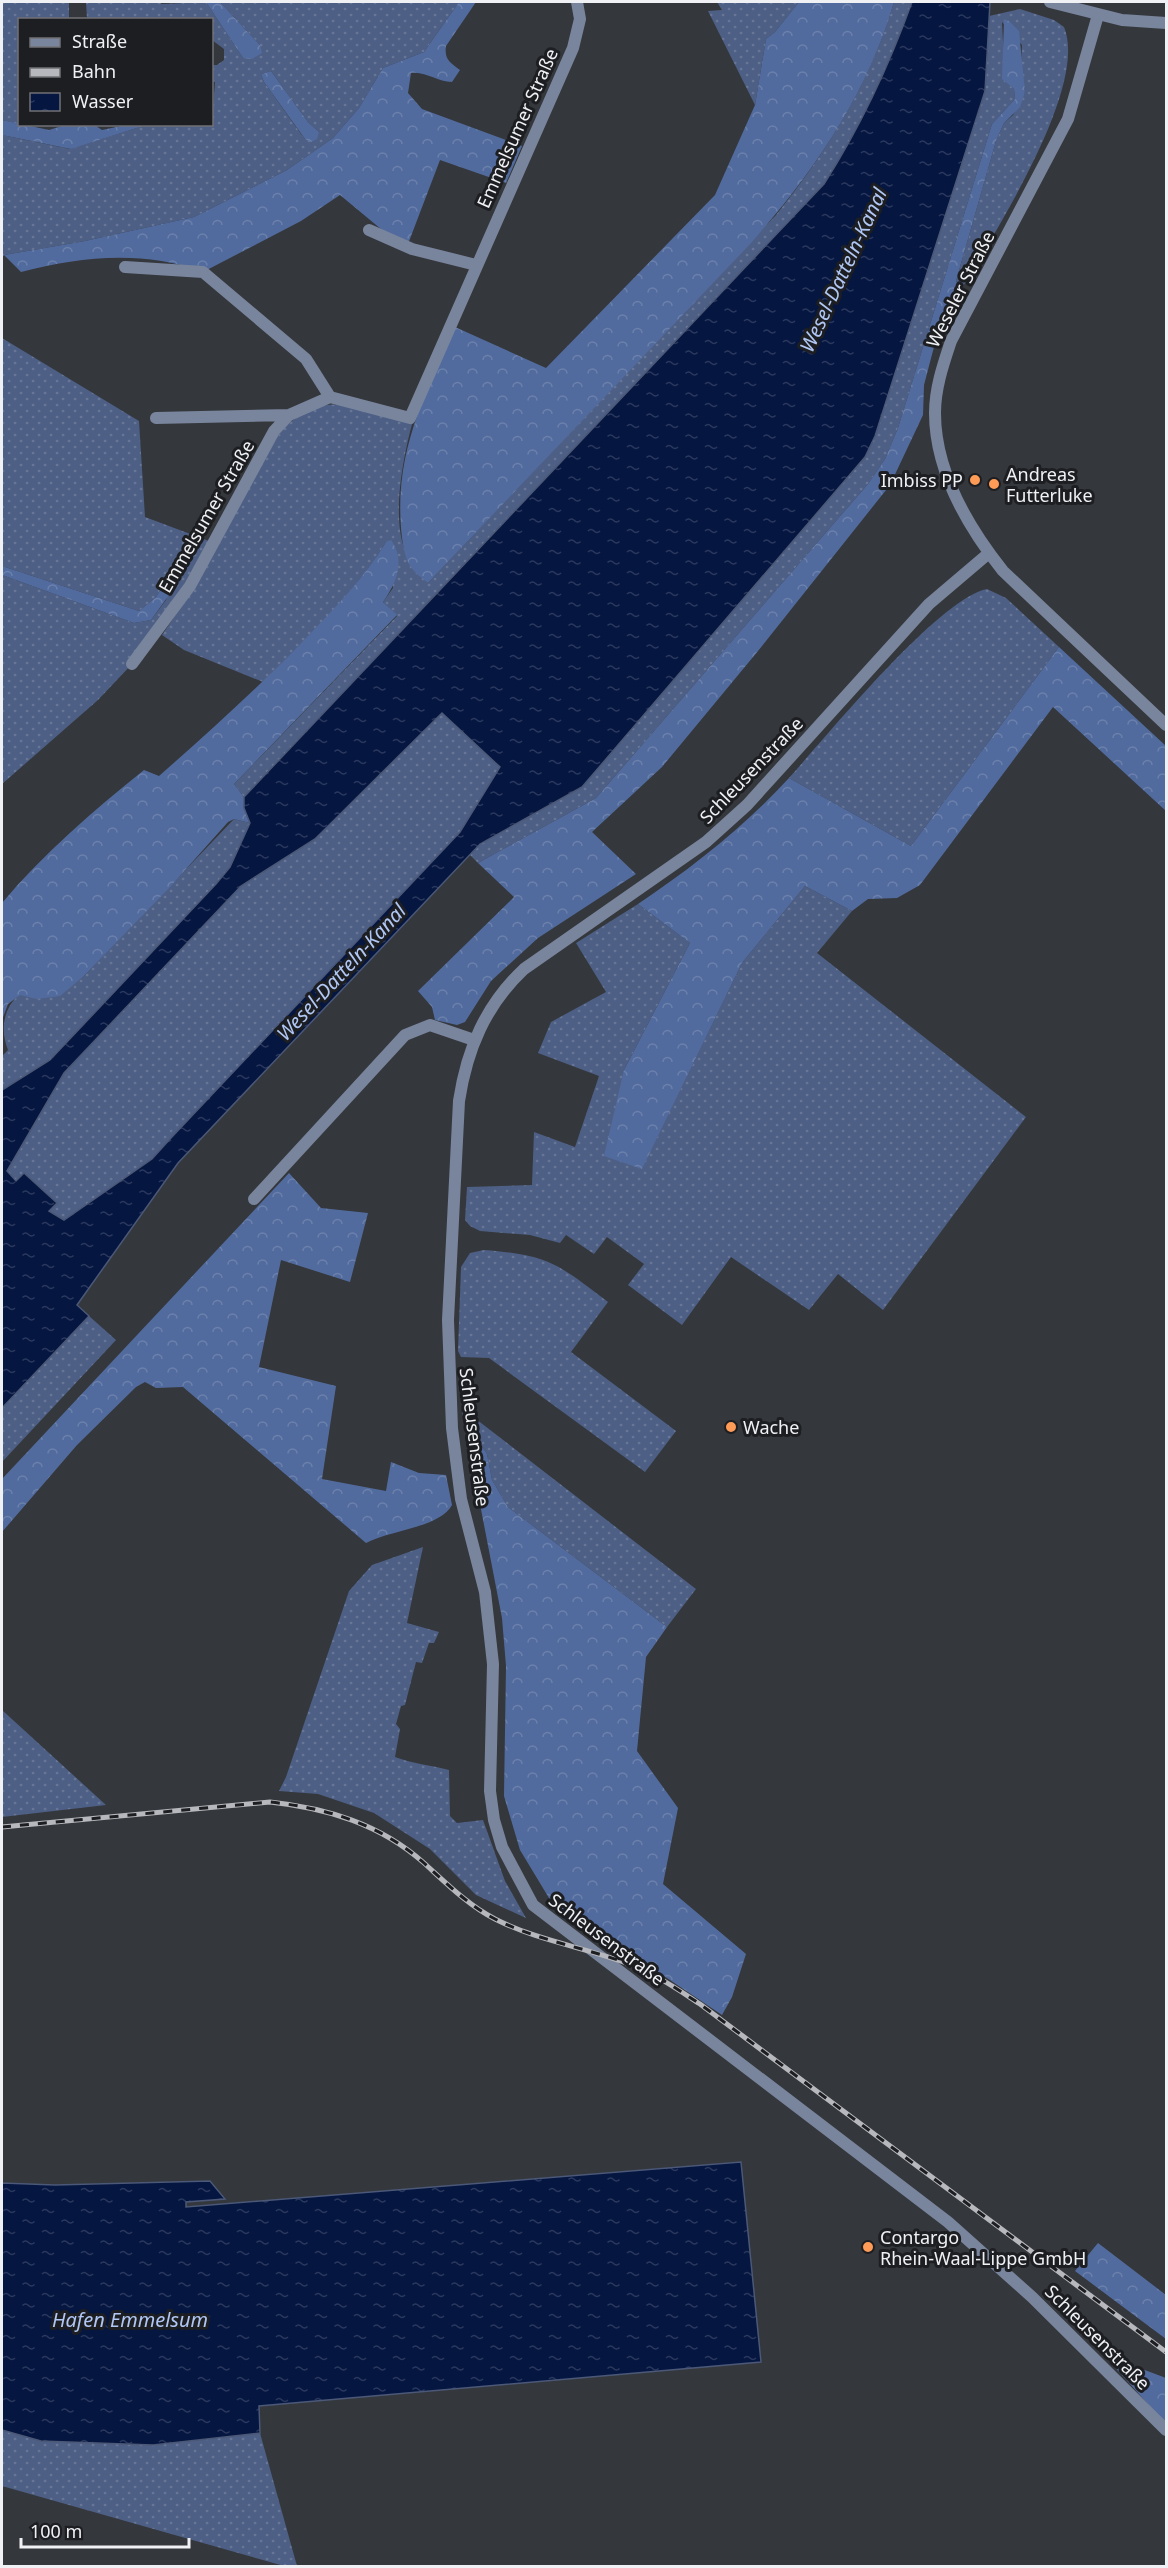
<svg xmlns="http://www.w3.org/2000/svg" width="1168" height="2568" viewBox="0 0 1168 2568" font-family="'Noto Sans',sans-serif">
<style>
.grass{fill:url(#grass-dots);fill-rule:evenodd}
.forest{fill:url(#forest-crowns)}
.water{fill:url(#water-ripples);stroke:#4b5877;stroke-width:1.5;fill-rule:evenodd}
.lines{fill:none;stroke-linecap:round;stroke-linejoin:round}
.minor{stroke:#79859c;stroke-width:12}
.tertiary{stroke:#79859c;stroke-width:12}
.rail-casing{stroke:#b6b8bd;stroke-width:5}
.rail{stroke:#1d1e21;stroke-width:3;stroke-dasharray:9;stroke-linecap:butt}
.poi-dot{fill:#fe9c57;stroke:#1d1e21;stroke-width:2}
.labels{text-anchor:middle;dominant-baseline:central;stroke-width:6;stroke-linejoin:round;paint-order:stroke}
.street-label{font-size:18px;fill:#eff1f5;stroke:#1d1e21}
.poi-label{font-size:18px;fill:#eff1f5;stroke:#1d1e21;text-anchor:start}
.water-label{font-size:20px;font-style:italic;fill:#b0c7f5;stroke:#1d1e21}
</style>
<defs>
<pattern id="grass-dots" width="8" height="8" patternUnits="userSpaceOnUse" patternTransform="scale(1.5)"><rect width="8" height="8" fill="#4d5f85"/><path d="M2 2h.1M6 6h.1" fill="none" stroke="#677697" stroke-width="1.8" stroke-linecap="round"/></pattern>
<pattern id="forest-crowns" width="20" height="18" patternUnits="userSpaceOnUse" patternTransform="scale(1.5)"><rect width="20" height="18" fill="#526b9e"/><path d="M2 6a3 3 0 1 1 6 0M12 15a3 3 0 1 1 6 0" fill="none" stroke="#6b81ac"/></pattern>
<pattern id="water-ripples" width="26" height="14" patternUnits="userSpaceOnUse" patternTransform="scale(1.5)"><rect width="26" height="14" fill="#051641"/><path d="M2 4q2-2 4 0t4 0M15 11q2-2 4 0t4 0" fill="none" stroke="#2a385d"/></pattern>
</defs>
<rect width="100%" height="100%" fill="#34373c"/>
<path class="grass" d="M2,2H69V19L20,20L19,124L2,120Z
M86,2H162L161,4L206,2L243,58L260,45L220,2H459L424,52L383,68L359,108L333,138L287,170L194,217L85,241L4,255L2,258V135L70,149L146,125L212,124L215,82L212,81V65H217L224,60V49L212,40V20L87,19ZM271,71L308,122L319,132L305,139L301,134L264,82L261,74Z
M717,2H799L775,32L766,39L755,105L708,11L722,10Z
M894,2H912C889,66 861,126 824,184L244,797L234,784L397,616L383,602L393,588L386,542C354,595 306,638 263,682L184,650L162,635L189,595L277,437C316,385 360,407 412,424C403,459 391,518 406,553C410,563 421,575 428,583L776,215C828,150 871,81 894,2Z
M1020,9L1054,20L1064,27C1089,87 993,235 961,290L956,281L996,141L1004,123L1013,115L1025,92L1021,67L1022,45L1002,22L1005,81L1014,89L1015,99L992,124L898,428L885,459L868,484L596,798L478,863L470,855L480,844L582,787L865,457L875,436L985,91L989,16Z
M2,338L139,421L145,517L209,541L186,583L132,664L98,700L2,784V575L134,623L151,620L166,600L178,562L156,597L139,611L2,566Z
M987,589L1006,598L1059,647L911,846L789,778C826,737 939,598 987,589Z
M442,712L500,767L460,832L171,1138L152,1159L64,1220L48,1211L56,1204L24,1173L16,1181L6,1171L64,1073L241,886L315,839Z
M234,819L250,823L230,867L216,884L50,1060L2,1090V1056L8,1050C0,1030 3,1008 20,994C51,1002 60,995 84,976Z
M805,886L852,911L817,953L1026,1117L883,1310L838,1274L809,1310L731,1257L682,1325L628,1285L644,1264L607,1237L594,1254L566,1235L560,1243L530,1235L480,1231L470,1226L465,1220L467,1187L532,1185L534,1132L575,1147L599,1076L538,1053L551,1022L606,992L576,943L638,904L690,943L624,1070L642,1168L742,963Z
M484,1250C549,1255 558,1264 608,1302L571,1352L676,1431L645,1472L489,1358L461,1357L458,1351L461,1267L470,1253Z
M89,1316L116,1340L2,1462V1408Z
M472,1416L696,1589L667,1627L508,1507L492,1480L487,1454L475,1436Z
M423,1547L407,1623L439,1632L434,1643H429L422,1663L416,1662L405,1705L401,1706L396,1724L400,1729L395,1757C413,1764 430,1765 449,1770L450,1816L457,1823L483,1820L505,1881L526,1918L476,1895L430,1849L374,1813L318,1794L279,1791L286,1777L349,1591L372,1565Z
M2,1710L106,1805L2,1817Z
M2,2430L41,2441L153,2445L260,2433L297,2566H284L2,2486Z"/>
<path class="forest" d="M206,2H220L260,45L262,53L252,59L243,58Z
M459,2H476L446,46C444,59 450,63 460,70L452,82C437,82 426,71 411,73L408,93L422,109L522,146L506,183L440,160L408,244L393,239L340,195L301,221L203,272C144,250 81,256 21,272L4,255L85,241L194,217L287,170L333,138L359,108L383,68L424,52Z
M799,2H894C868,93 814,172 751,243L428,583C422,578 415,573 411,567C404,558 402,539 401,528C395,450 425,395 455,327L546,368L715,195L755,105L766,39L775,32Z
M1004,20L1009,21L1019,31L1025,92L1020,107L1004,123L996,141L956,281L961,290L935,343L924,385L923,415L890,485L758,651L662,767L592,832L636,874L538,938L491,981L465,1022L457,1025L435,1020L432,1007L418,991L514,897L478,863L596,798L868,484L885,459L898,428L992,124L1015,99L1014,89L1002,79Z
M271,71L308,122L319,132L317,139L311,142L305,139L264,82L261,74Z
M2,120L49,130L65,125L93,124L102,130L126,125H146L71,149L2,135Z
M391,540C406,561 396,584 383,602L397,615L234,784L244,797V808L250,823L234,819L228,822L170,887L84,976L60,996L37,999L20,995L8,1004L2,1020V903C43,854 94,810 144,770L159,776C210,731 260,686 307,637C336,607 364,578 386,542Z
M185,560L182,577L151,620L134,623L2,575V566L139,611L156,597L178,562Z
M1059,647L1166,746V811L1053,707L920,885L897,898L868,899L852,911L805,886L742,963L642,1169L604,1156L624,1070L690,943L638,904C693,867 744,827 789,778L911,846Z
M289,1173L321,1208L368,1213L350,1282L281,1260L259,1367L336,1386L322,1479L386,1491L391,1462L419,1473L446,1475L452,1505C439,1528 390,1530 366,1543L183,1387L156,1388L145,1382L136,1387L77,1445L2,1532V1479Z
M462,1411L472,1416L475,1436L487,1454L492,1480L508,1507L667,1627L646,1657L637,1751L678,1808L663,1884L746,1954L732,1997L722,2015L655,1970L608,1951L572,1922L549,1898L520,1850L504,1796L506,1666L502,1618Z
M1098,2243L1166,2295V2339L1075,2271Z
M1111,2363L1134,2366L1166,2378V2424Z"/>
<path class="water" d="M912,2H990L985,91L875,436L865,457L582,787L480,844L178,1163L77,1305L89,1316L2,1408V1090L50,1060L216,884L230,867L250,823L244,808V797L824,184C861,126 889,66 912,2ZM442,713L500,767L460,832L171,1138L152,1159L64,1220L49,1211L57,1203L24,1173L16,1181L7,1171L64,1073L241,886L315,839Z
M741,2162L761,2362L259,2406L260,2433L153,2445L41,2441L2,2430V2183L55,2185L210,2181L225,2199L186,2202V2207Z"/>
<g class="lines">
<path class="minor" d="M1098,15L1068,119L951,341C943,365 935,388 935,413C935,471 968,527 1003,571L1166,725
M369,230L412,249L476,265
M125,267L203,272L306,359L330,397
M156,418L289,415
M989,553L929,604L747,805L706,842L524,969C485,1006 467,1049 459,1101L448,1320L452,1428L461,1499L485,1592L493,1664L490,1791L494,1820L502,1847L533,1905L948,2222L1032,2297L1166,2430
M132,664L190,586L274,431L289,415L330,397L410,418L573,48L580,19L577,2
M254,1199L405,1035L430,1025L474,1040"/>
<path class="tertiary" d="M1050,2L1122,20L1166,23"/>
<defs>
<path id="rail" d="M2,1827L270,1802C327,1808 380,1824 424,1863C446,1883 468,1905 495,1919C540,1942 590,1948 637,1967C659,1976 680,1991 700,2004L1166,2352"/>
</defs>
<use href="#rail" class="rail-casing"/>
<use href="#rail" class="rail"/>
</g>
<g class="poi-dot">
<circle cx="975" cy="480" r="6"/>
<circle cx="994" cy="484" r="6"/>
<circle cx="731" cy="1427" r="6"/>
<circle cx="868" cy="2247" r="6"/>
</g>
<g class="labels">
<g class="street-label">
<text transform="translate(517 128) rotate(-66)">Emmelsumer Straße</text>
<text transform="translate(960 289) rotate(-63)">Weseler Straße</text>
<text transform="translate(206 516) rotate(-60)">Emmelsumer Straße</text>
<text transform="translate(751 770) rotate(-46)">Schleusenstraße</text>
<text transform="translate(475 1437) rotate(83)">Schleusenstraße</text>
<text transform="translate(607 1939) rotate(37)">Schleusenstraße</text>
<text transform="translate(1098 2337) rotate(45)">Schleusenstraße</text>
</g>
<g class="poi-label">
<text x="1006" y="474">Andreas<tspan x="1006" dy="21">Futterluke</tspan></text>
<text x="963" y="480" text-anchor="end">Imbiss PP</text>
<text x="743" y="1427">Wache</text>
<text x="880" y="2237">Contargo<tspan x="880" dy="21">Rhein-Waal-Lippe GmbH</tspan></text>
</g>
<g class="water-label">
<text transform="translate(843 270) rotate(-65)">Wesel-Datteln-Kanal</text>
<text transform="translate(341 972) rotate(-47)">Wesel-Datteln-Kanal</text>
<text x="130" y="2319">Hafen Emmelsum</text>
</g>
</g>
<rect width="1168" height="2568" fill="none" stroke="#eff1f5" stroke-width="6"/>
<rect x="18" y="18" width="195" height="108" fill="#1d1e21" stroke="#717276" stroke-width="1.5"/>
<rect x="30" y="38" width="30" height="9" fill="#79859c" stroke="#717276" stroke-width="1.5"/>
<text x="72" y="48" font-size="18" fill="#eff1f5">Straße</text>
<rect x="30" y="68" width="30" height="9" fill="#b6b8bd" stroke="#717276" stroke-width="1.5"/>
<text x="72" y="78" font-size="18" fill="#eff1f5">Bahn</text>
<rect x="30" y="93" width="30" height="18" fill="url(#water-ripples)" stroke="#717276" stroke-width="1.5"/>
<text x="72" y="108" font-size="18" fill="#eff1f5">Wasser</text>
<path d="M21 2538v9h168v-9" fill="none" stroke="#eff1f5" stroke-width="3"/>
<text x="30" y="2538" font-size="18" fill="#eff1f5" stroke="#1d1e21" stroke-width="4.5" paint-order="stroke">100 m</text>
</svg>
